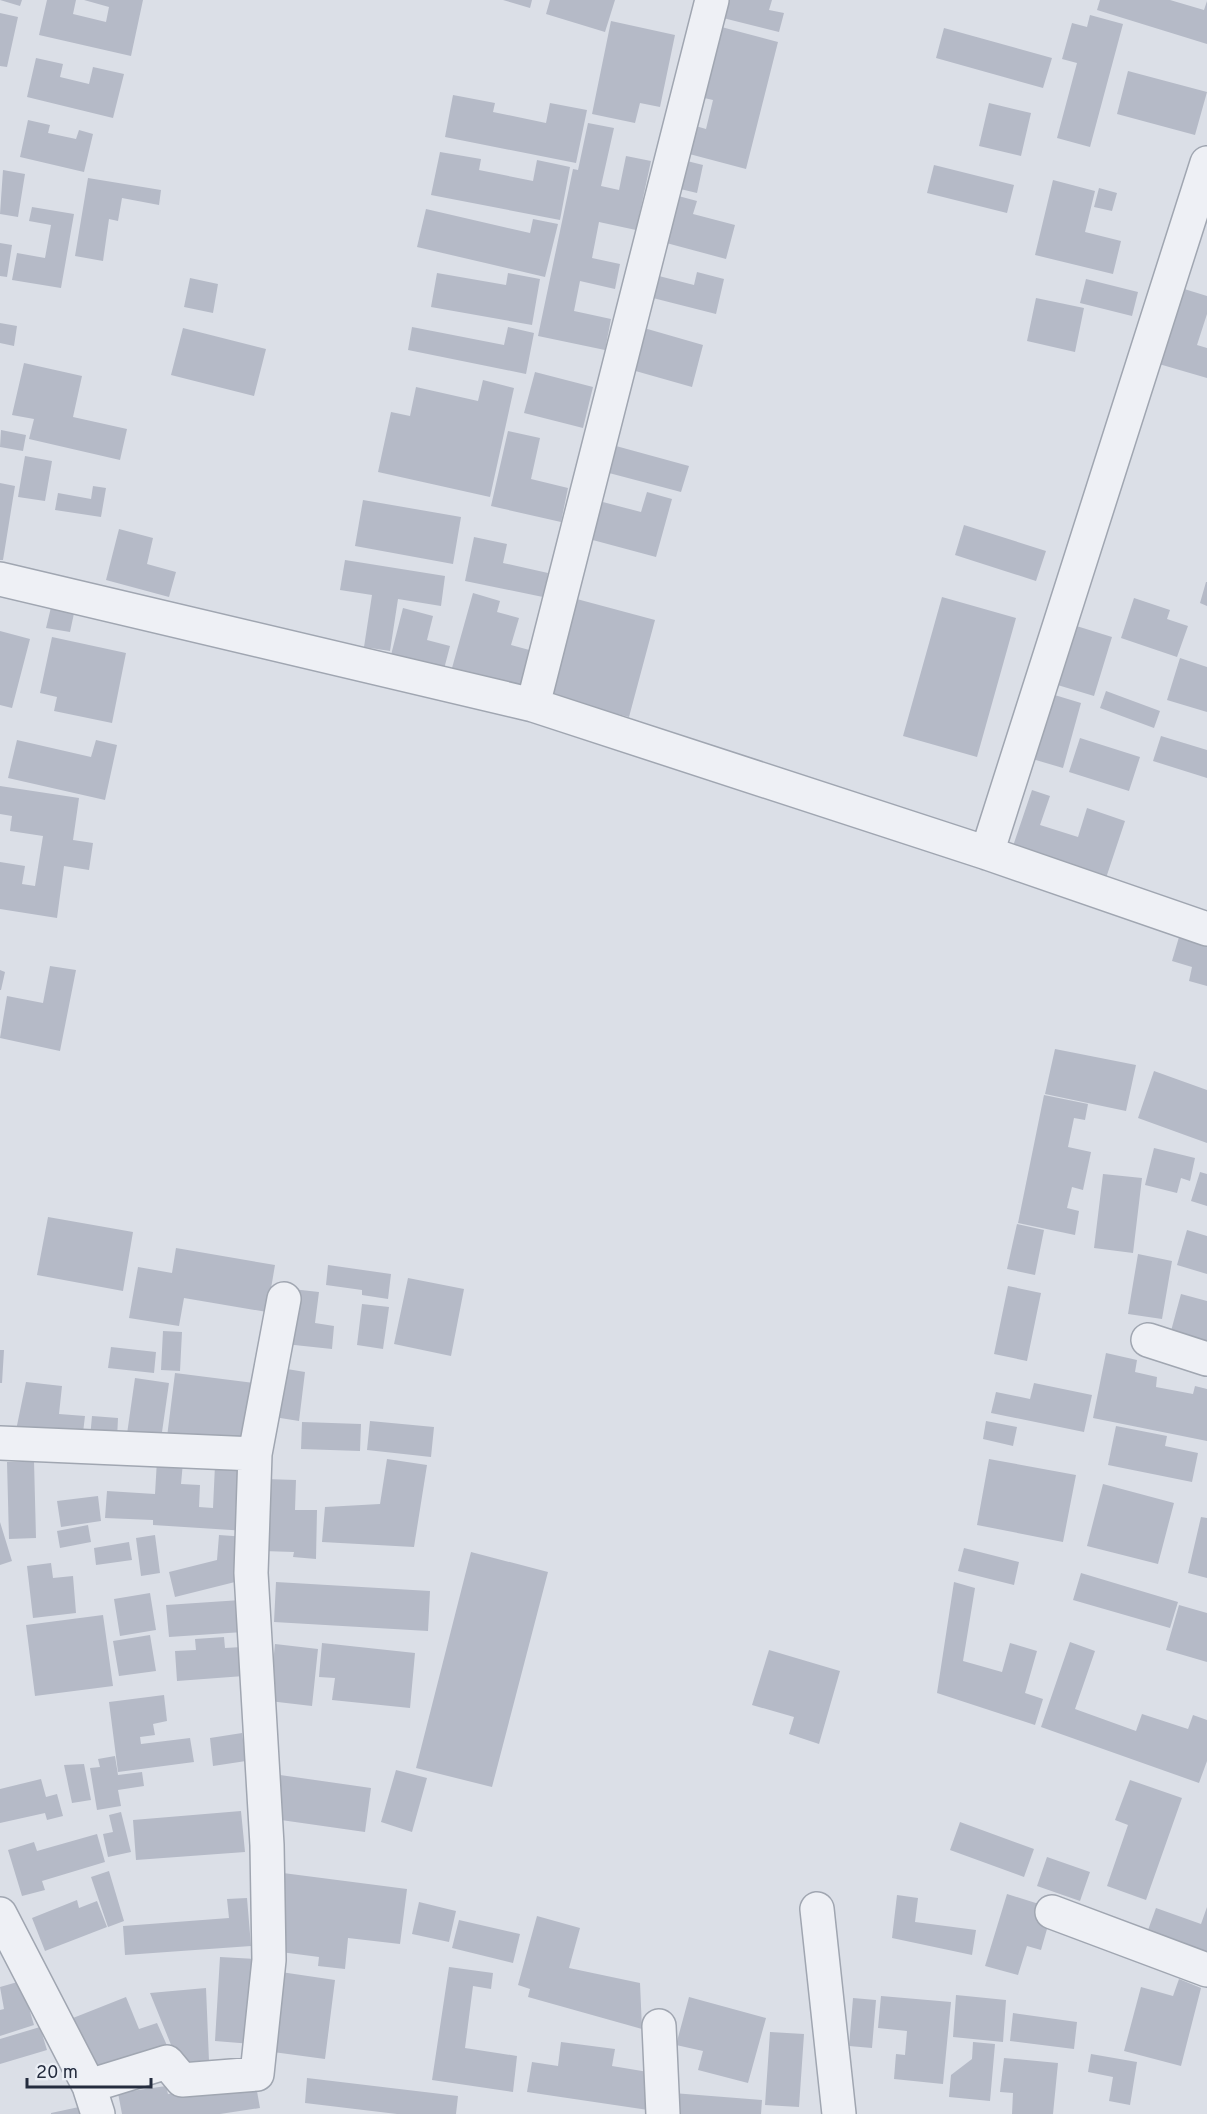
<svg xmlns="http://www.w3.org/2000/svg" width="1207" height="2114" viewBox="0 0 1207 2114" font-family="Overpass,sans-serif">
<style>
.building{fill:#b5bac7}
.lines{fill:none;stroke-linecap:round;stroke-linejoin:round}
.minor-casing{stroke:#a0a6b1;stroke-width:36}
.minor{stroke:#eef0f5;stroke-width:33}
</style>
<rect width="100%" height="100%" fill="#dbdfe7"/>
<path class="building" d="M0,0H22L20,6Z
M47,0H76L73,14L106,22L109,7L84,0H143L131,56L39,35Z
M503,0H532L530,8Z
M550,0H615L605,32L546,14Z
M728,0H772L769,10L784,13L779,32L723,18Z
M1100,0H1170L1204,10L1207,1V44L1097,10Z
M0,13L18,17L7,67L0,66Z
M1090,15L1123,24L1090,147L1057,138L1077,63L1062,59L1072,23L1087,27Z
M611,21L675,35L660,107L640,103L635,123L592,114Z
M710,24L778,42L746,169L678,151L685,123L706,129L713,100L691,95Z
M944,28L1052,58L1043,88L936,58Z
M36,58L63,64L60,77L89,84L93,67L124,74L113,118L27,97Z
M1128,71L1207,92L1195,135L1117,114Z
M453,95L495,103L493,112L546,123L550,103L587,110L576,163L445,137Z
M989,103L1031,113L1021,156L979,146Z
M28,120L50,125L48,133L76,139L79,130L93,134L84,172L20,157Z
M588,123L614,128L601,186L619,190L626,156L651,161L636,230L599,222L592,258L620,264L615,289L580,281L574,311L611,319L605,350L538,336L573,169L578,170Z
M440,152L481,159L479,170L533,181L537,160L570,167L560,220L431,195Z
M679,159L703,165L697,193L672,187Z
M934,165L1014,185L1007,213L927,193Z
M3,170L25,174L18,217L0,214Z
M88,178L161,190L159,205L122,198L118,221L109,219L103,261L75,256Z
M1053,180L1095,191L1085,232L1121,241L1113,274L1035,255Z
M1099,188L1117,193L1112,211L1094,207Z
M671,194L697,201L693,214L735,225L726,259L659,241Z
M32,207L74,214L61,288L12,280L17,253L45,258L51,225L29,221Z
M426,209L530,233L533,219L558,224L545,277L417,247Z
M0,243L12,245L7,277L0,276Z
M697,272L724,279L716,314L649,297L655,275L694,285Z
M437,273L506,285L508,273L540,279L532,325L431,307Z
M190,278L218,284L213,313L184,307Z
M1086,279L1138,292L1132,316L1080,303Z
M1181,288L1207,296V314L1197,345L1207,348V378L1159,364Z
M1036,298L1084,308L1075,352L1027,341Z
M0,323L17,326L14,346L0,343Z
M412,327L504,345L508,327L534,333L526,374L408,350Z
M183,328L266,349L254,396L171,375Z
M644,328L703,345L692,387L632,370Z
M24,363L82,376L73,417L127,429L120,460L29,439L34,419L12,415Z
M535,372L593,387L583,428L524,413Z
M483,380L514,388L490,497L378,472L391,412L410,416L416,387L478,401Z
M1,430L26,435L23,451L0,447Z
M508,431L540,438L531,479L568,488L561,522L491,506Z
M616,446L689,466L681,492L609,473Z
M25,456L52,461L45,501L18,497Z
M0,483L15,486L3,560H0Z
M93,486L106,488L101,517L55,510L58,493L91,499Z
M647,492L672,499L656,557L589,539L599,501L641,512Z
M363,500L461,517L453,564L355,546Z
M964,525L1046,551L1036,581L955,555Z
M119,529L153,538L147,564L176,572L169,597L106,580Z
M474,537L507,544L503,563L548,573L543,597L465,581Z
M345,560L445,576L441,606L398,599L390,651L364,647L372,595L340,590Z
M1206,582H1207V606L1200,603Z
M473,593L500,601L497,612L519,618L511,645L533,651L523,688L452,668Z
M942,597L1016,618L977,757L903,736Z
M573,598L655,620L629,717L547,696Z
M1134,598L1170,610L1167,619L1188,626L1177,657L1121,638Z
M53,599L76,604L70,632L46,628Z
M403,608L433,616L427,640L450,646L444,669L391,655Z
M1070,624L1112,637L1094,696L1051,683Z
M0,631L30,639L12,708L0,705Z
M52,637L126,653L112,723L54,711L57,697L40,693Z
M1180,658L1207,667V712L1167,700Z
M1106,691L1160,711L1154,728L1100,708Z
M1048,693L1081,703L1063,768L1029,758Z
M1161,736L1207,750V778L1153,761Z
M1080,738L1140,757L1129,791L1069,772Z
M17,740L91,757L96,740L117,745L105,800L8,778Z
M0,786L79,798L73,840L93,843L89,870L64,866L57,918L0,909V862L25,866L22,884L35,886L43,836L10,831L12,816L0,814Z
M1032,790L1050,796L1040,825L1078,837L1087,808L1125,821L1104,884L1011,852Z
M1179,937L1207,944V986L1189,981L1192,967L1172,961Z
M50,966L76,970L60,1051L0,1038L7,996L43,1003Z
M0,970L5,972L1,990H0Z
M1055,1049L1136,1065L1126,1111L1045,1094Z
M1154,1071L1207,1090V1143L1138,1118Z
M1044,1095L1088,1104L1085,1120L1074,1118L1068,1147L1091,1152L1083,1190L1072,1187L1067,1208L1079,1211L1075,1235L1018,1223Z
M1154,1148L1195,1158L1190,1181L1181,1178L1177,1193L1145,1185Z
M1200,1172L1207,1174V1206L1191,1201Z
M1103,1174L1142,1178L1133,1253L1094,1248Z
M48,1217L133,1232L123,1291L37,1275Z
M1017,1224L1044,1230L1035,1275L1007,1269Z
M1187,1230L1207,1236V1274L1177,1265Z
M176,1248L275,1265L267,1312L184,1298L179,1326L129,1318L138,1267L172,1273Z
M1138,1254L1172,1261L1162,1319L1128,1314Z
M328,1265L391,1274L388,1299L362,1295V1290L326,1285Z
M408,1278L464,1289L451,1356L394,1344Z
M1008,1286L1041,1293L1027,1361L994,1354Z
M292,1289L319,1292L315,1323L334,1326L332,1349L285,1344Z
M1181,1294L1207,1301V1341L1171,1331Z
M362,1304L389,1307L383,1349L357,1345Z
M163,1331L182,1332L180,1371L161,1370Z
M111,1347L156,1352L154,1373L108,1368Z
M0,1350H4L2,1383H0Z
M1106,1353L1137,1360L1135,1372L1157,1377L1156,1387L1193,1394L1195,1386L1207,1389V1441L1093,1418Z
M281,1368L305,1372L299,1421L274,1417Z
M175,1373L254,1383L247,1451L166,1445Z
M135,1378L169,1383L160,1446L126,1441Z
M26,1382L62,1386L59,1414L85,1416L82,1441L15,1435Z
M1034,1383L1092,1395L1084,1432L991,1413L996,1392L1030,1399Z
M92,1416L118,1418L117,1439L90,1438Z
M370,1421L434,1427L431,1457L367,1450Z
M986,1421L1017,1427L1013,1446L983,1439Z
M302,1422L361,1424L360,1451L301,1449Z
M1116,1426L1167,1436L1165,1446L1198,1453L1192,1482L1108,1465Z
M387,1459L427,1465L414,1547L322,1542L325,1507L380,1504Z
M989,1459L1076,1475L1063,1542L977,1525Z
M157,1460L183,1462L181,1484L200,1485L199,1507L213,1508L215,1465L251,1467L247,1531L153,1525V1520L105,1518L107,1491L155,1494Z
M34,1461L36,1538L9,1539L7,1462Z
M265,1479L296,1480L295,1510H317L316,1559L293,1557L294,1552L263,1551Z
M1103,1484L1174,1503L1158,1564L1087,1546Z
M98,1496L101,1521L61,1527L57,1501Z
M1201,1517L1207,1518V1578L1188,1573Z
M0,1522L12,1561L0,1565Z
M88,1525L91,1542L60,1548L57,1531Z
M155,1535L160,1573L141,1576L136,1538Z
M219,1535L247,1537L243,1580L175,1597L169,1572L217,1560Z
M129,1542L132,1560L96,1565L94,1548Z
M964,1548L1019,1562L1014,1585L958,1571Z
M471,1552L548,1572L492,1787L416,1768Z
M51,1563L53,1578L73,1576L76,1613L33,1618L27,1566Z
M1081,1573L1178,1602L1170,1628L1073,1600Z
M276,1582L430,1591L428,1631L274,1622Z
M954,1582L975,1588L963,1661L1002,1672L1010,1643L1037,1651L1025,1693L1043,1699L1035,1725L937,1693Z
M150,1593L156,1630L120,1636L114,1599Z
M241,1600L243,1632L169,1637L166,1605Z
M1179,1605L1207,1613V1662L1166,1650Z
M103,1615L113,1686L35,1696L26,1625Z
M150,1635L156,1671L119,1676L113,1641Z
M224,1637L225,1648L242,1647L244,1676L177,1681L175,1651L196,1650L195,1639Z
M1070,1642L1095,1651L1075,1709L1136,1731L1142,1714L1188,1729L1193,1715L1207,1720V1761L1199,1783L1041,1727Z
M322,1643L415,1653L410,1708L332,1700L335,1678L319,1677Z
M275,1644L318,1649L312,1706L269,1701Z
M769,1650L840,1671L819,1744L789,1734L794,1717L752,1705Z
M164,1695L167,1721L153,1724L155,1735L140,1737L141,1744L190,1738L194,1762L118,1772L109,1702Z
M242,1733L246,1761L213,1766L210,1738Z
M115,1756L118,1775L142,1772L144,1786L118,1790L121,1806L97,1810L90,1768L100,1767L98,1759Z
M84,1764L91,1800L72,1803L64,1765Z
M396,1770L427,1778L412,1832L381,1822Z
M280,1775L371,1788L365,1832L274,1819Z
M41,1779L46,1797L57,1794L63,1816L47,1820L45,1813L0,1823V1789Z
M1130,1780L1182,1798L1146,1900L1107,1886L1128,1825L1115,1820Z
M241,1811L245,1852L136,1860L133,1820Z
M121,1812L131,1852L108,1857L103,1834L113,1832L109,1815Z
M960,1822L1034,1849L1024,1877L950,1850Z
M97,1834L105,1862L42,1881L45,1890L22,1896L8,1850L34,1842L37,1851Z
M1047,1857L1090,1872L1080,1901L1037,1886Z
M109,1871L124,1921L108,1927L91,1877Z
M283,1873L407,1889L400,1944L348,1938L345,1969L318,1966L319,1957L273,1951Z
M1007,1894L1039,1904L1036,1918L1049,1922L1041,1950L1027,1946L1018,1975L985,1966Z
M897,1895L918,1898L915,1922L976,1930L972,1955L892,1938Z
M247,1898L251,1946L125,1955L123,1926L229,1918L227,1899Z
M77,1900L79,1908L97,1901L107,1927L45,1951L32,1918Z
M419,1902L456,1911L449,1942L412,1934Z
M1207,1907V1952L1148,1930L1156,1908L1201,1924Z
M537,1916L580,1928L569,1968L640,1983L642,2029L528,1997L530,1989L518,1985Z
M459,1920L520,1934L513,1963L452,1948Z
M220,1957L257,1959L252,2044L215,2041Z
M449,1967L493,1973L491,1989L473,1986L465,2048L517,2056L513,2092L432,2080Z
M274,1971L335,1980L325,2059L273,2052Z
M1179,1979L1201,1988L1181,2066L1124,2051L1141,1987L1173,1996Z
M21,1981L34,2025L0,2036V2010L4,2009L0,1987Z
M206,1988L209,2061L178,2062L150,1993Z
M956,1995L1006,2000L1003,2042L953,2037Z
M881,1996L951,2002L943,2084L894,2079L896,2054L905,2055L907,2031L878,2028Z
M126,1997L139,2029L157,2023L169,2050L97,2079L73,2018Z
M689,1997L766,2018L748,2083L698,2070L703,2051L676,2045Z
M853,1998L876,2000L872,2048L849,2046Z
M1013,2013L1077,2022L1074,2049L1010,2041Z
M40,2027L47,2050L0,2064V2039Z
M770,2032L804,2034L799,2107L765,2105Z
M561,2042L615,2049L612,2066L660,2074L655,2111L527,2092L532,2062L558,2066Z
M973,2042L995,2044L990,2101L949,2097L951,2075L972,2059Z
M1091,2054L1137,2062L1130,2105L1109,2101L1113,2077L1088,2072Z
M1004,2058L1058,2063L1053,2114H1012L1013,2093L1000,2092Z
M307,2078L458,2096L456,2114H397L305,2103Z
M255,2080L260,2108L220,2114H122L118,2093L166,2086L168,2094Z
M673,2093L762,2100L761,2114H671Z
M79,2107L80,2114H51V2113Z"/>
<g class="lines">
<defs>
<path id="minor" d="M0,579L533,705L987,853L1207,929
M533,705L712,0
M987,853L1207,163
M1148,1340L1207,1359
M0,1443L255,1454
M817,1909L839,2114
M1052,1912L1207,1970
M0,1914L89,2086L98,2114
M659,2026L663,2114
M89,2086L167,2062L182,2080L257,2074L269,1960L267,1845L251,1573L255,1454L284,1299"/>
</defs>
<use href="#minor" class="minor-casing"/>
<use href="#minor" class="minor"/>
</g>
<path d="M27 2078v9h124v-9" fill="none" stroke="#242c3e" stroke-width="3"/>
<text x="36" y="2078" font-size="18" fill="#242c3e" stroke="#eaeef5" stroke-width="4.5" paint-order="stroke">20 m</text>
</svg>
